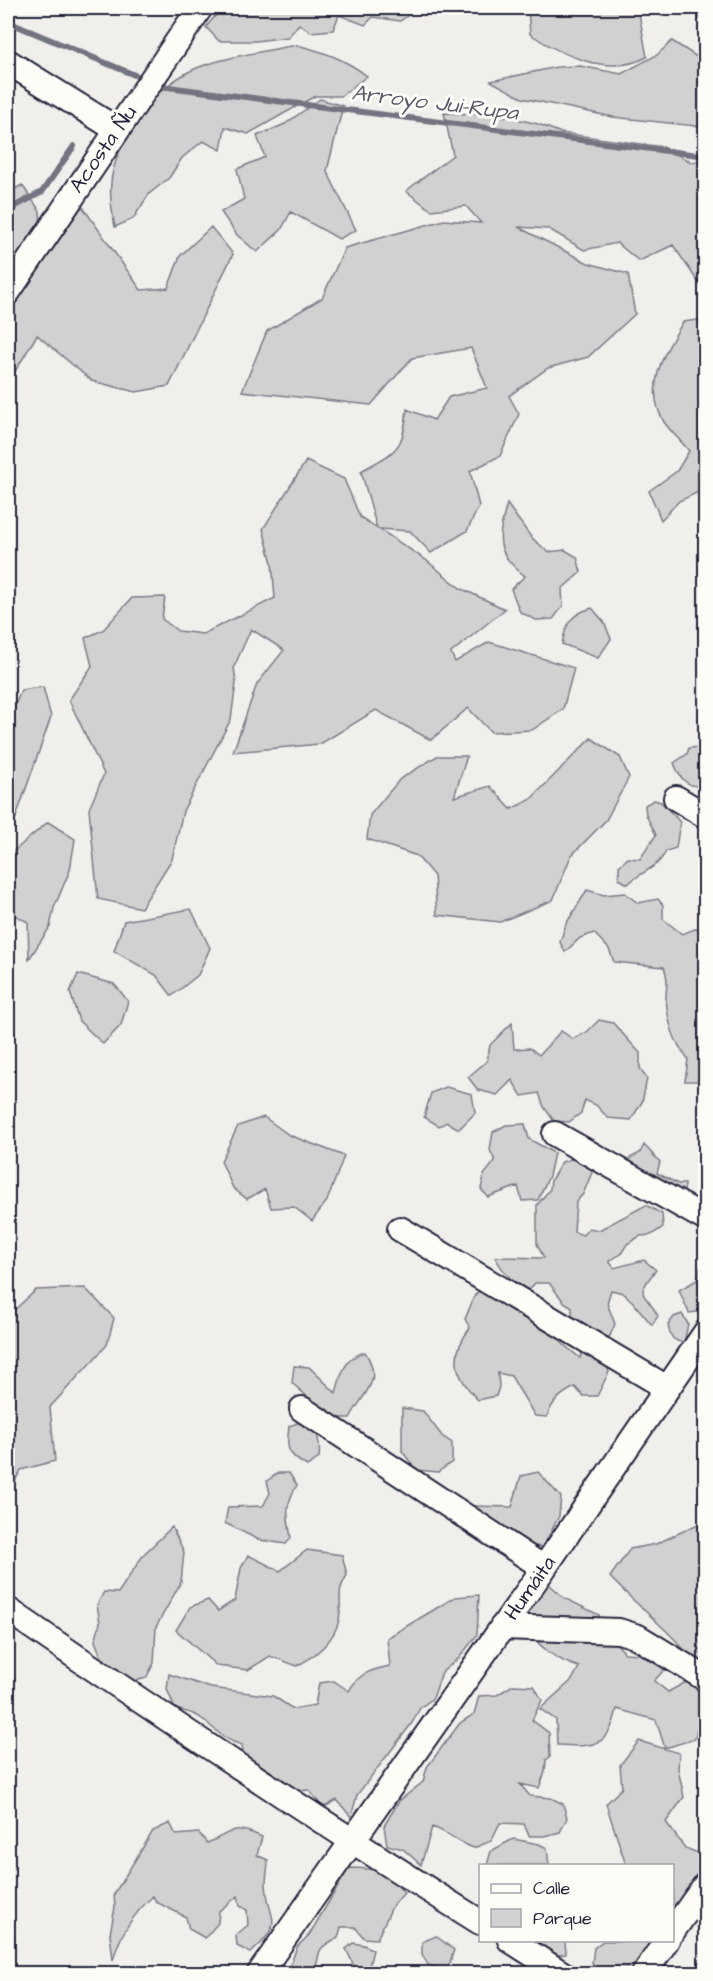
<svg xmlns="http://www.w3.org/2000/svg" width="713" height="1981" viewBox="0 0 713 1981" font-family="'Architects Daughter',sans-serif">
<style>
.green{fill:#d2d1d1;stroke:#7a7a86;stroke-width:1.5}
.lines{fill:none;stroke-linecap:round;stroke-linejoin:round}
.stream{stroke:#737381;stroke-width:6}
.minor-casing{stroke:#22223b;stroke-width:28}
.minor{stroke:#fdfcf7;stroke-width:24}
.labels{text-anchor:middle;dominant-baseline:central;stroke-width:6;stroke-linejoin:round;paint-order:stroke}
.street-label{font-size:21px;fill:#22223b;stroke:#fdfcf7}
.water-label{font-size:22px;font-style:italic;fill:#58586a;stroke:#fdfcf7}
</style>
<rect width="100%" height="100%" fill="#f0efec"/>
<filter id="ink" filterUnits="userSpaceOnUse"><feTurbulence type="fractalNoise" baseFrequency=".0167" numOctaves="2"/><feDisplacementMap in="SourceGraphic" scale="12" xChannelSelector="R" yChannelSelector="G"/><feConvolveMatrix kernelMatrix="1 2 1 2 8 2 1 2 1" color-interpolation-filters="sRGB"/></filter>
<g filter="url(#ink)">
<path class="green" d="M222,8H409L413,12L400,21L373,17L365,25L339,15L333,30L311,32L299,24L288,37L256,41H219L206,27Z
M528,8H638L647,57C609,77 563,56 530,34Z
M672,41L705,62V127L613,117L522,98L491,81L557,67L580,66L621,74L657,55Z
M297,45C324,52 345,59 367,76L341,96H315L248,134L225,127L221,150L203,141L182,158L169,178L149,194L133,219L115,227C111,207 108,187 114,167C126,125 160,81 202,66C233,55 266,51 297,45Z
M320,99L343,106L327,171L356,230L339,239L291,212L281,230L257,252L237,235L221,212L244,199L237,169L265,157L257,136L285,124Z
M444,113L499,115L538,124L561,133L663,147L691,162L705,160V292L673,245L639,261L617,243L584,250L549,229L518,227L588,263L628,274L635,314L588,357L548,368L509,396L519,414L500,456L470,471L479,506L467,531L431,553L410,531L379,529L426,560L460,588L505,609L451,653L455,662L489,642L574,668L563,709L532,730L491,732L468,708L431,740L376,710L320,744L233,752L257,684L284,650L251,629L234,667L236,683L231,719L183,811L172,859L141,908L98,899L89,809L104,774L69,700L92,666L85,638L103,630L132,598L165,597L162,619L178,631L203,634L275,598L272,563L263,529L306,461L344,479L360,517L377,528L361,471C397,451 403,451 407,409L434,420L449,397L487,388L471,348L412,358L371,405L242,391L267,331L322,298L345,248L444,220L481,223L466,206L431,210L406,191L453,155Z
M22,185L40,211L41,225L8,279V193Z
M82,206L141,290L168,288L180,256L211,227L233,254L169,386L136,392L92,381L37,335L8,383V314Z
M705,319V489L679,501L661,520L649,491L677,471L689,451C681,441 671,432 664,422C643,387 664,353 683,322Z
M507,504L531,537L548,552L565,550L577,557L581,572L562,589L563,606L553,619L536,620L520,612L511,589L525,576C495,554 497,538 507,504Z
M592,608L604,622L611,639L598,658L562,644C566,623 571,614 592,608Z
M43,687L51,717L8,840V719L9,721L21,690Z
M591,738L620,757L629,777L606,820L571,856L553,900L500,922L437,915L434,876L417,856L367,839L370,815L400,779L437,756H467L454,797L490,786L511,809L530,800Z
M702,747L705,755V786C687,788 680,779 674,763L687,754L689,748Z
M654,800L661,802L680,822L676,848L666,851C658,869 641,871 628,884L619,879V866L628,858L640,859L656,835L646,815L645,805Z
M48,822L75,839L70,870L54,908L50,927L29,959L28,922L11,913L8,914V856Z
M587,890L604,895L625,893L638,903L658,899L663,905V919L682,934L703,926L705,931V1081H685L688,1059C673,1041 668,1022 666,999C666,985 669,981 664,967L614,962L609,949L594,933L580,938L565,952L560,942L566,924Z
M191,909L210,948L198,975L172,996L156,975L114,951L124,921Z
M78,974L114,984L128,1001L121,1025L103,1044L79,1021L70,992Z
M599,1020L613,1023L640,1053V1068L647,1079L642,1102L631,1120L608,1118L596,1105L585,1100L581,1113L569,1122L554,1121L544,1107L539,1093L522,1096L512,1080L497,1095L478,1090L468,1077L487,1061L490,1045L512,1023L514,1049L530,1048L539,1055L561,1031L573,1039L587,1032Z
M446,1087L472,1094L475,1113L459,1129L447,1122L439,1126L424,1117L431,1093Z
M264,1117L289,1135L344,1156L327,1201L312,1221L294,1207L271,1208L265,1189L247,1199L233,1188L221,1161L238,1126Z
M525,1124L529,1139L554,1153L549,1176L538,1200L522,1201L518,1186L488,1197L481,1189L484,1175L495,1161L490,1150L493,1132L506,1125Z
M644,1145L660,1162L657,1173L678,1184H685L683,1199L627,1167L630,1158L640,1153Z
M575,1158L588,1162L593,1170L583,1194L576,1202L574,1232L583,1235L589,1228L599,1230L646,1205L662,1214L663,1227L651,1235L640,1236L627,1244L621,1254L609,1261L614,1268L644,1260L656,1270C633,1298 645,1291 658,1316L652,1325L632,1301L623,1293L611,1290L607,1303L615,1324L610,1336L598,1343L572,1323V1307L564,1302L549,1283H535L529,1290C512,1283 503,1272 495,1257L544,1258L537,1244V1205L550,1189L551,1180L562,1162Z
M705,1253V1311L689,1313L679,1290L697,1280Z
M486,1284L560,1333L563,1344L580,1358L585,1344L600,1348L609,1372L597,1396H583L575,1387C561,1394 552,1401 547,1417L535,1416L511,1376L498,1373L499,1387L496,1396L478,1400C454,1375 449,1356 470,1328L465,1319L475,1295Z
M85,1288L114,1318L107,1345L50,1407L55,1461L21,1470L8,1494V1316L36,1290Z
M682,1314L688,1324L684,1343C673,1341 670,1337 668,1325L674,1317Z
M365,1352C384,1382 364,1391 350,1418H331L292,1383L294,1366L309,1367L336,1393C341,1375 344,1357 365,1352Z
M402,1408L423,1411L442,1436L452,1443V1462L438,1472L416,1470L402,1451Z
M309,1419C317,1432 321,1442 319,1458L307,1466C286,1454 286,1449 289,1426Z
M538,1472L561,1497L559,1516L543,1547C516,1547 491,1527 475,1506L512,1507L521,1476Z
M278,1473H289L297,1485C284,1508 287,1513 291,1538L286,1544L259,1540L225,1523L228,1507L263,1506L270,1493L267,1481Z
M705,1524V1662L695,1663C670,1630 638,1607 610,1577L630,1549L656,1544L696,1525Z
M172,1527L184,1552L181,1582L156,1627L154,1663L146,1678L136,1681L122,1675L101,1656L95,1641L100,1623L97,1605L104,1592L118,1593L144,1554Z
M307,1550L342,1555L347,1575C337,1592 341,1594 340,1612C339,1637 317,1655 297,1666L270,1656L248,1670L217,1666L176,1630L190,1607L208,1600L218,1611L235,1600L241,1568L248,1555L280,1571Z
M547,1582L564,1598L599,1615L603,1629L625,1653L639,1654L665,1669L654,1681L668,1692L686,1682L705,1693L695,1739L665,1748L656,1720L617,1709C608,1748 594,1747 557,1745L556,1720L540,1709L572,1680L579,1667C554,1660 537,1644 521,1624Z
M479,1595L477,1635L459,1658L442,1672L433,1698L420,1708L412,1723L357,1795L351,1817L337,1800L323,1808L309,1790L297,1791L279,1777L244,1760L242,1745C224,1740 216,1730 202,1719C196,1713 183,1711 175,1709L167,1689L169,1674L211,1688L273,1696L293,1709L315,1705L319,1683L334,1681L349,1691C358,1674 370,1670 390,1666L387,1638L455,1597Z
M513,1685L534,1686L542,1700L532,1720L549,1733L550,1757L546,1760L545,1772L539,1788L520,1784L530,1796L551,1798L563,1804L567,1818L560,1832L544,1836H529L524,1824L500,1823L491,1841L474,1848C458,1843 448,1832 432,1827L421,1865L403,1849L387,1845L384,1826L399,1801L423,1782L427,1767L460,1723L474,1714L479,1696L497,1695Z
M639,1741L679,1753L678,1769L684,1797L666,1822L685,1848L701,1854C701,1878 689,1892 673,1910L672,1866L626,1865L606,1804L622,1788L620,1765Z
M170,1823L176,1835L199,1833L207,1843C235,1832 230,1823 262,1837L257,1855L268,1860C268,1868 266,1876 266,1884C268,1922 287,1920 251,1953L237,1946L236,1935L248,1925L247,1910L240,1906L238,1896L219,1911L218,1923L205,1938L189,1929L186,1917L156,1902L153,1896C133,1914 120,1934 113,1960L110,1934L115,1907L114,1894L153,1831Z
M513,1839L539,1844L547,1848L549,1865H487L491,1851Z
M349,1868C376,1868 387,1871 404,1893L392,1907L377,1939L364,1938L355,1927H341L338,1938C309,1951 325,1954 312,1973L287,1974L297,1947L309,1935Z
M436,1936L454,1950L447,1971L428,1965L422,1954V1942Z
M535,1941H565L566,1954L549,1957L536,1947Z
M603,1941H654L630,1973H598L592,1963L594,1948Z
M353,1943L364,1945L373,1950L369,1966L355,1968L346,1949Z"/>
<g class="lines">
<path class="stream" d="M8,22L137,76
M160,86L706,156
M8,210L42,192L74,146"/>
<defs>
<path id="minor" d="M8,62L116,129
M8,292L200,8
M676,798L706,816
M555,1134L706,1219
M400,1229L667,1388
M302,1409L544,1568
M8,1610C163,1717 320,1822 480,1922
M502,1627L619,1631L638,1637L706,1679
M672,1932L706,1884
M510,1940L563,1974
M259,1974L544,1568L706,1332
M644,1974L667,1940"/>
</defs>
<use href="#minor" class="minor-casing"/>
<use href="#minor" class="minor"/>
</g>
</g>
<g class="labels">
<g class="street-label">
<text transform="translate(103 149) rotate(-55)">Acosta Ñu</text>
<text transform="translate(530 1588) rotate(-55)">Humáita</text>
</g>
<g class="water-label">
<text transform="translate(435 103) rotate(7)">Arroyo Jui-Rupa</text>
</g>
</g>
<rect width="713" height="1981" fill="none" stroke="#fdfcf7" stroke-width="30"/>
<rect x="15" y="15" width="683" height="1951" fill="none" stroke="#22223b" stroke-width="2" filter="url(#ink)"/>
<rect x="479" y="1864" width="195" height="78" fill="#fdfcf7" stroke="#a5a5ac" stroke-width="1.5"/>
<rect x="491" y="1884" width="30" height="9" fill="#fdfcf7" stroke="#a5a5ac" stroke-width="1.5"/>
<text x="533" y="1894" font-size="18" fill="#22223b">Calle</text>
<rect x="491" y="1909" width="30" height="18" fill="#d2d1d1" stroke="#a5a5ac" stroke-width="1.5"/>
<text x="533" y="1924" font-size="18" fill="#22223b">Parque</text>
</svg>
